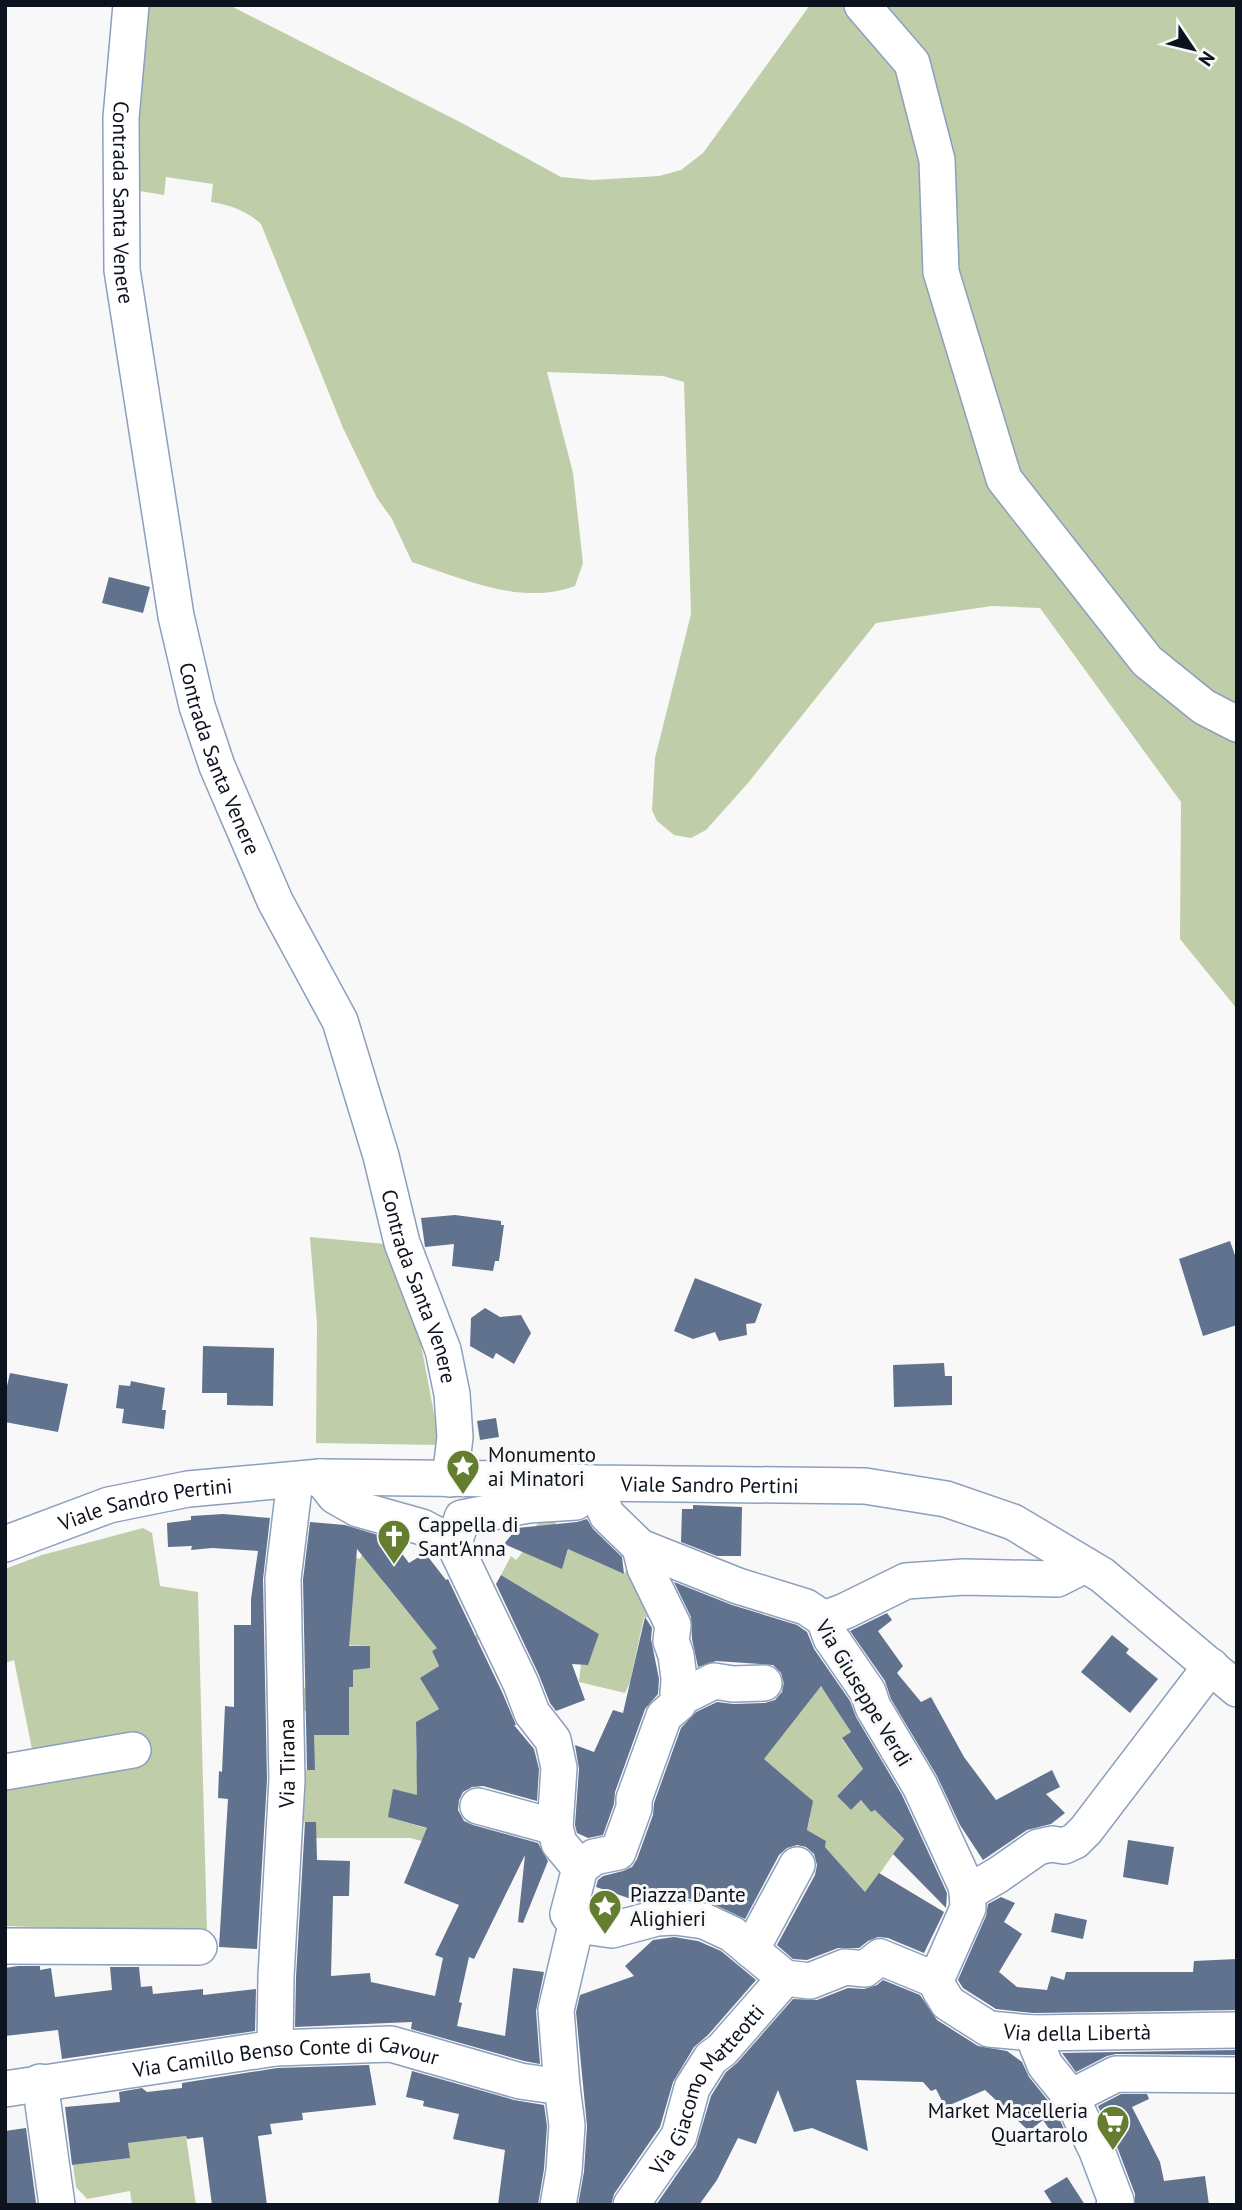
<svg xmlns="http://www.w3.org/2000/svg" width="1242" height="2210" viewBox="0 0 1242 2210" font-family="'PT Sans',sans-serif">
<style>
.green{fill:#c0cda9}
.building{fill:#60728e}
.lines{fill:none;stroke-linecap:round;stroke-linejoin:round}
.minor-casing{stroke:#8c9fbd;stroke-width:38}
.minor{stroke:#fff;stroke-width:35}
.labels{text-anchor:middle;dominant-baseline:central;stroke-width:6;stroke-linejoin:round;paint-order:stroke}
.street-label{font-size:21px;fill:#0d131e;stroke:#f8f8f8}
.poi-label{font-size:21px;fill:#0d131e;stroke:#f8f8f8;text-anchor:start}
</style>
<rect width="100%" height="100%" fill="#f8f8f8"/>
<path class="green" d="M134,5H229L462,123L561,177L593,180L659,176L681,170L703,153L810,5H1237V1009L1180,939L1181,802L1040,608L992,606L876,623L748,783L706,830L691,838L674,835L657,821L652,810L655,758L691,614L684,382L663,376L547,372L573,473L583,563L575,586C521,606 464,579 412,562L392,519L377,498L343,428L261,224C247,211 230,205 211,202L213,184L166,177L164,195L127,189Z
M310,1237L396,1245L415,1313L440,1445L316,1443L317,1324Z
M542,1521H556L553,1538L562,1568L570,1545L590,1559L624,1574L633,1556L652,1618L644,1617L630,1682L625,1693L579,1682L581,1664H588L599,1634L501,1575L511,1556L516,1560L541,1530L536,1525Z
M143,1528L152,1533L160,1586L198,1592L207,1933L5,1926V1787L134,1735L32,1749L14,1660L5,1663V1569L42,1555Z
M364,1550L389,1578L384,1583L420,1627L439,1611L464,1642L475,1636L482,1627L485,1636L465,1648L441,1646L432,1651L439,1666L421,1678L439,1709L416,1722V1759L451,1769L389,1817L428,1829L444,1847L410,1838H316V1822L292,1823L295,1770H314V1735L349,1734L348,1711H295V1688L352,1687L353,1670L370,1667V1646L338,1645L350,1555L360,1559Z
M802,1646L812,1680L825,1690L851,1732L842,1739L864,1771L854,1778L837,1796L851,1810L861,1800L871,1812L887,1802L903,1824L894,1830L904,1839L866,1893L825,1847L826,1841L807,1830L810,1818L791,1806L799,1789L766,1761L751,1776L795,1700L776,1685Z
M186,2136L196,2205H132L130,2191L87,2199L76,2187L73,2165L129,2158L128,2143Z"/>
<path class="building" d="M109,577L150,587L143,613L102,603Z
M455,1215L501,1221V1225H504L499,1261H495L493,1271L452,1266L454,1244L425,1247L421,1218Z
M1230,1241L1237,1261V1325L1203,1336L1179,1259Z
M695,1278L762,1304L755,1323L746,1324L747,1335L719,1341L715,1332L693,1339L674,1331Z
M485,1308L500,1317L521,1315L531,1333L514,1364L496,1353L493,1359L470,1346L471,1318Z
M203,1346L274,1348L273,1406L227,1405V1393H202Z
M944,1363L945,1376H952V1405L894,1407L893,1365Z
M10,1373L68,1384L58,1432L5,1422V1386H7Z
M131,1381L165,1388L162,1410H166L164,1429L122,1423L124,1409L116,1408L119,1385L130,1386Z
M496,1418L499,1437L480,1440L477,1421Z
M693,1505L742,1507L741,1556H717L681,1542L682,1509H693Z
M223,1514L270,1518L263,1579L267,1780L257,1949L219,1947L228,1799L218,1798L219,1771L222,1772L225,1706L234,1707V1625H251V1599L258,1551L212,1548L191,1550L192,1546L168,1547L167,1523L191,1520V1516Z
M587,1519L593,1529L622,1557L624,1574L568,1549L562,1569L504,1544L517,1528L577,1522Z
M310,1522L345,1525L391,1539L409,1563L425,1553L446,1580L448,1579L502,1692L516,1725H514L534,1749L539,1769L537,1801L483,1786L472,1787L463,1792L459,1800L458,1810L464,1821L473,1825L538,1843L548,1861L523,1923L518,1922L525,1855L474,1959L469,1957L459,2002L462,2003L457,2026L505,2036L513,1968L544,1972L536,2011L540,2064L524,2061L411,2029L412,2022L295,2027L296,1977L305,1822H316L317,1860L350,1861L349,1896H333L331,1976L370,1973L371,1982L435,1996L443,1958L435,1955L459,1905L404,1883L427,1828L388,1817L393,1789L417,1795L416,1722L439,1709L420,1678L439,1666L432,1651L437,1648L357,1549L349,1646H370V1668L353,1670V1687H349V1735H314L315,1770H307L303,1580Z
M501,1575L599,1634L588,1665L572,1664L585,1700L556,1711L550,1703L539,1675L496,1584Z
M674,1582L732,1605L797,1625L807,1632L814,1649L850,1701L856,1717L902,1795L947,1893L946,1908L893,1854L904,1839L875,1810L871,1812L861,1800L851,1810L837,1796L863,1769L842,1738L851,1732L821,1686L764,1759L813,1801L807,1830L826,1841L825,1847L865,1892L879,1873L944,1912L924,1953L888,1938L878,1937L868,1941L859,1948H838L807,1960L793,1959L777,1945L815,1875L817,1865L814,1854L806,1847L797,1845L787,1848L779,1855L745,1919L707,1901L674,1897L656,1898L640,1902L596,1887L598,1880L603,1876L623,1871L632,1867L637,1859L653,1815L654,1803L681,1728L696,1712L717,1702L733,1704L765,1703L775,1700L782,1692L784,1683L781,1673L773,1665L716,1661L698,1667L692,1639L691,1617Z
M887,1613L892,1620L878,1631L903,1666L897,1673L921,1702L931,1697L964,1757L996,1800L1052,1770L1060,1787L1046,1794L1065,1813L1051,1824L1027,1830L983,1860L960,1825L937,1776L891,1699L885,1681L850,1631Z
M645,1617L652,1628L651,1639L659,1679L658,1694L645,1709L615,1792L614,1804L603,1835L588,1838L577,1833L575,1825L579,1769L575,1745L594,1752L613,1710L623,1713Z
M1112,1635L1129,1649L1126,1653L1158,1679L1130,1713L1081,1672Z
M1128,1840L1174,1847L1168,1885L1123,1877Z
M1001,1897L1015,1903L1004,1922L1022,1934L999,1972L1017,1987L1047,1990L1051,1976L1064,1980L1066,1972H1193L1194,1961L1237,1959V2010L1033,2013L996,2009L963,1988L958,1980L986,1916L988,1904Z
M1055,1913L1087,1920L1083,1939L1051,1932Z
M674,1937L698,1941L721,1951L756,1980L708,2035L694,2047L673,2082L660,2127L614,2194L611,2205H578L584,2172L587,2126L576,2012L580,1995L634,1976L625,1966L653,1940Z
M18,1966H40V1970L51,1968L55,1997L112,1990L110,1967H139L141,1987L152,1986L153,1994L203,1989V1995L256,1989L255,2031L62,2059L58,2030L5,2036V1968Z
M883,1980L920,1995L937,2020L978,2046L1007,2051L1022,2062L1029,2077L1054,2108L1066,2133L1056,2139L1043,2120L1029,2131L985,2090L945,2107L936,2089L931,2091L923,2082L856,2080L868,2151L812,2128L794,2132L778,2090L756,2144L738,2138L717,2180L699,2205H656L696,2147L711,2096L726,2072L737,2063L793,1999L817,2000L848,1988L864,1989L877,1985Z
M1237,2050V2055L1116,2054L1107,2056L1076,2072L1062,2053Z
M369,2065L376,2105L302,2113L303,2120L270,2124L272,2134L258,2136L267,2205H212L203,2137L187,2139L186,2136L128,2143L130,2158L72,2165L65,2107L120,2102L119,2092L142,2088L147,2092L182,2088V2083L277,2068Z
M412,2071L514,2100L544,2105L547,2126L544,2169L538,2205H498L505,2150L453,2139L459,2114L423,2106L424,2101L406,2097Z
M1121,2094H1147L1149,2099L1132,2107L1160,2162L1164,2181L1205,2176L1209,2205H1135V2194L1116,2144L1098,2106Z
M26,2128L36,2203L5,2205V2131Z
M1067,2177L1085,2205H1053L1044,2191Z"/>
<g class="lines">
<defs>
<g id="minor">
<path id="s1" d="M131,5L121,118L122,270L176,616L197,706L217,766L275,901L340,1021L381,1156L402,1243L443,1350L452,1394L455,1437L450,1479"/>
<path d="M862,5L912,63L937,160L941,272L1004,479L1147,661L1204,707L1237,724"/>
<path d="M320,1477L335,1496L358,1509L422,1527L454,1544L521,1684L532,1713L553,1740L559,1768L555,1827L559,1843L580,1868L568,1914L576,1925L556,2010L562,2087L567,2125L564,2171L558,2205"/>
<path d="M593,1483L607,1515L640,1547L738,1586L806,1607L824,1619L831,1638L868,1692L873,1707L920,1786L967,1888L968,1908L936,1980"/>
<path id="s2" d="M5,1544L109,1505L188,1489L320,1477L512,1479L593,1483L865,1486L946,1499L1013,1522L1102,1575L1237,1689"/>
<path d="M454,1544L462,1518L528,1505L576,1502"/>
<path d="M824,1619L845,1611L906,1581L964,1577L1057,1579L1085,1565"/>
<path d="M678,1692L688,1694L714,1681L733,1684L764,1683"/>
<path d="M5,1772L133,1750"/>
<path d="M478,1806L555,1827"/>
<path d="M580,1868L594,1857L618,1852L634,1808V1799L664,1716L678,1704L679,1678L676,1655L671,1641L673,1625L645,1568L640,1547"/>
<path d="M967,1893L998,1875L1038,1847L1052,1844L1064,1846L1075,1841L1086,1830L1211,1666"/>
<path d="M576,1925L612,1930L657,1918L675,1917L704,1921L732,1934L785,1978L810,1981L845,1967L865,1969L880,1957L936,1980"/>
<path d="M5,1946L199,1947"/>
<path d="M751,1950L797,1865"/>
<path id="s3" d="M936,1980L940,1990L948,2003L989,2029L1032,2033L1237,2030"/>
<path d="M1032,2033L1045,2065L1071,2097L1097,2151L1116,2201L1114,2205"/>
<path id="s4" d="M275,2048L276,1976L287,1780L283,1579L295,1480"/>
<path d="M40,2082L57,2205"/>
<path id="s5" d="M5,2089L275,2048L391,2044L520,2081L562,2087"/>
<path d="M1071,2097L1116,2074L1237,2075"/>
<path id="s6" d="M631,2205L679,2136L692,2088L711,2058L722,2050L785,1978"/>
</g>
</defs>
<use href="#minor" class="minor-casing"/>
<use href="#minor" class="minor"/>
</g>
<defs>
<symbol id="sight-pin" viewBox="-11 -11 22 30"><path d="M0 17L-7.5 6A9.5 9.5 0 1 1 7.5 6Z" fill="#657d2f" stroke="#f8f8f8"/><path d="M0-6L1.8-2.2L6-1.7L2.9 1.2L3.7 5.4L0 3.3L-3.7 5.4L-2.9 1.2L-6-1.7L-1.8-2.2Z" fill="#fff"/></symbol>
<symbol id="church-pin" viewBox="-11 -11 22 30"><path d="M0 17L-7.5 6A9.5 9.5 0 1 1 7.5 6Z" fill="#657d2f" stroke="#f8f8f8"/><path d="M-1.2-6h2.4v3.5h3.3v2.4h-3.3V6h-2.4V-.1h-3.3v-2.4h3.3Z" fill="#fff"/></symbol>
<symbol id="supermarket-pin" viewBox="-11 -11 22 30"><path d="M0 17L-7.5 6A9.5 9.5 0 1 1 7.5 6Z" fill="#657d2f" stroke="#f8f8f8"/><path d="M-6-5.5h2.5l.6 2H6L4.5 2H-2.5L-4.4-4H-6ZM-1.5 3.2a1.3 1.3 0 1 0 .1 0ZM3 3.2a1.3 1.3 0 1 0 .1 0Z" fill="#fff"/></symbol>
</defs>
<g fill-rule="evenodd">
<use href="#sight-pin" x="444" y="1447" width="38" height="52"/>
<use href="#church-pin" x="375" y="1517" width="38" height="52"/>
<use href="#sight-pin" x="586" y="1887" width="38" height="52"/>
<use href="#supermarket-pin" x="1094" y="2103" width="38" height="52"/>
</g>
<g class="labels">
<g class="street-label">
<text stroke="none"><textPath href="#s1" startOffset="198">Contrada Santa Venere</textPath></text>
<text stroke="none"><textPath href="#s1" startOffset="765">Contrada Santa Venere</textPath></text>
<text stroke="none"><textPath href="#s1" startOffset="1332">Contrada Santa Venere</textPath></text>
<text stroke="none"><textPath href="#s2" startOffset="714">Viale Sandro Pertini</textPath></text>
<text stroke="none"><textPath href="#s2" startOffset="147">Viale Sandro Pertini</textPath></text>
<text transform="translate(864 1693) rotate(59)">Via Giuseppe Verdi</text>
<text stroke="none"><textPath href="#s4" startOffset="285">Via Tirana</textPath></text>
<text stroke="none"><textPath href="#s3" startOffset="163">Via della Libertà</textPath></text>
<text stroke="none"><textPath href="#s5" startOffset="284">Via Camillo Benso Conte di Cavour</textPath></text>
<text stroke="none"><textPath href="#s6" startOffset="140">Via Giacomo Matteotti</textPath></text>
</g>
<g class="poi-label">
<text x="488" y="1454">Monumento<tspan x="488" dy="24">ai Minatori</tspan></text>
<text x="418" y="1524">Cappella di<tspan x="418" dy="24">Sant'Anna</tspan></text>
<text x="630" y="1894">Piazza Dante<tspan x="630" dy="24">Alighieri</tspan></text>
<text x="1088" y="2110" text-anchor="end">Market Macelleria<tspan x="1088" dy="24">Quartarolo</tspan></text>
</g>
</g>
<rect width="1242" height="2210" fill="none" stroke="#0d131e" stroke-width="14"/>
<g transform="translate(1193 49) rotate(125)" stroke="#f8f8f8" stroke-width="5" paint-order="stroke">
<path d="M0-5L12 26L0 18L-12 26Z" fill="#0d131e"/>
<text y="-10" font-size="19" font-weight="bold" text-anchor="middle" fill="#0d131e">N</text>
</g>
</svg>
